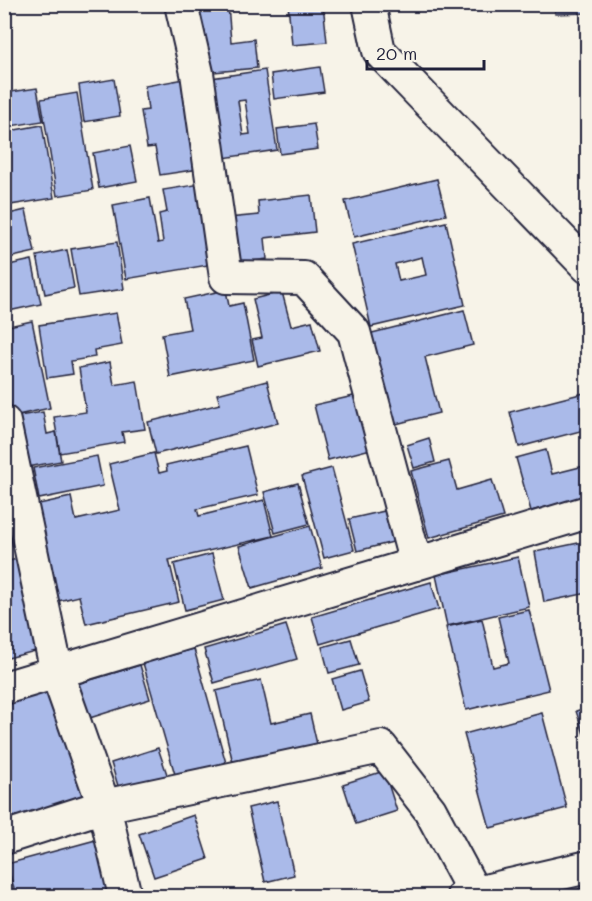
<svg xmlns="http://www.w3.org/2000/svg" width="592" height="901" viewBox="0 0 592 901" font-family="Mali,sans-serif">
<style>
.building{fill:#aabae9;stroke:#22223b;stroke-width:1.5;fill-rule:evenodd}
.lines{fill:none;stroke-linecap:round;stroke-linejoin:round}
.street-casing{stroke:#22223b;stroke-width:36}
.street{stroke:#f7f3e8;stroke-width:32}
</style>
<rect width="100%" height="100%" fill="#f7f3e8"/>
<filter id="ink" filterUnits="userSpaceOnUse"><feTurbulence type="fractalNoise" baseFrequency=".0167" numOctaves="2"/><feDisplacementMap in="SourceGraphic" scale="12" xChannelSelector="R" yChannelSelector="G"/><feConvolveMatrix kernelMatrix="1 2 1 2 8 2 1 2 1" color-interpolation-filters="sRGB"/></filter>
<g filter="url(#ink)">
<path class="building" d="M288,4H323L327,42L292,45Z
M555,4H588V13L555,14Z
M228,5L231,42L254,39L257,68L203,73L197,8Z
M320,67L324,92L274,99L271,74Z
M265,70L277,150L217,159L205,79ZM245,100L250,134L243,135L238,101Z
M114,79L120,116L84,122L79,85Z
M184,79L199,169L160,175L155,147L147,148L141,111L148,110L145,86Z
M37,88L43,121L4,127V93Z
M77,93L93,190L57,196L41,99Z
M314,124L318,149L280,154L277,129Z
M42,125L54,198L4,206V132Z
M130,146L137,181L99,188L93,153Z
M437,179L446,215L354,237L345,201Z
M201,184L214,264L126,279L113,205L150,198L158,243L163,242L159,214L167,212L163,190Z
M311,195L315,232L265,238L267,259L233,264L228,218L259,215L258,201Z
M26,210L35,252L4,259V215Z
M446,222L465,305L371,327L352,244ZM422,257L426,275L399,281L395,264Z
M117,242L124,289L79,296L71,249Z
M67,250L74,288L45,294L37,256Z
M32,260L41,304L4,312V266Z
M226,290L229,306L243,303L254,360L170,377L162,334L190,329L184,299Z
M282,292L291,326L312,321L320,351L258,366L252,340L262,338L253,299Z
M464,310L473,345L425,357L439,413L388,426L364,335Z
M116,313L122,345L94,350L95,357L71,361L73,374L47,378L39,325Z
M32,321L50,408L13,416L4,377V327Z
M110,362L114,385L137,381L145,429L122,432L124,442L60,453L54,417L86,412L79,368Z
M267,381L278,423L156,454L148,422L220,404L217,394Z
M588,392V429L519,447L510,412Z
M358,395L371,449L328,460L314,405Z
M43,412L47,434L56,432L61,461L22,468L13,417Z
M429,438L435,462L414,468L407,445Z
M246,446L258,495L197,509L199,516L264,500L273,536L169,560L179,602L86,624L79,596L54,602L30,506L71,497L76,520L120,510L109,464L154,453L159,473L167,471L166,465Z
M546,450L552,474L588,465V496L531,511L516,458Z
M97,456L103,486L39,499L33,468Z
M449,461L457,490L492,480L503,517L429,538L411,471Z
M332,468L354,550L324,558L302,476Z
M298,483L309,524L275,533L264,492Z
M4,485L20,538L4,542Z
M389,510L397,541L357,551L349,519Z
M310,526L322,568L252,588L239,546Z
M588,541V593L544,602L535,552Z
M212,554L224,600L185,610L174,564Z
M518,557L529,607L447,626L436,575Z
M22,558L47,648L4,659V562Z
M431,582L439,609L320,644L312,617Z
M529,610L549,690L466,710L446,627L482,619L493,667L509,663L498,617Z
M286,625L297,659L214,683L204,649Z
M351,639L359,665L329,673L322,647Z
M194,649L226,763L176,778L143,663Z
M140,665L150,699L77,722L67,687Z
M360,671L369,702L341,710L332,679Z
M261,680L271,723L310,714L317,744L233,763L216,691Z
M54,688L89,795L4,822V704Z
M588,707V746L576,711Z
M542,713L567,808L490,828L464,734Z
M158,748L170,783L122,799L111,763Z
M384,771L397,811L356,824L343,784Z
M277,801L294,875L265,882L248,808Z
M194,815L208,859L154,877L139,834Z
M103,838L119,896H16L7,864Z
M586,887L588,896H556Z"/>
<g class="lines">
<defs>
<path id="street" d="M181,4L197,73L226,277L304,278L354,332L416,564
M369,4L379,51L588,267
M4,422L57,673L104,806L125,896
M4,688L588,512
M4,838L104,806L381,747L430,810L476,896
M463,896L588,867"/>
</defs>
<use href="#street" class="street-casing"/>
<use href="#street" class="street"/>
</g>
</g>
<rect width="592" height="901" fill="none" stroke="#f7f3e8" stroke-width="24"/>
<rect x="12" y="12" width="568" height="877" fill="none" stroke="#22223b" stroke-width="2" filter="url(#ink)"/>
<path d="M367 60v9h117v-9" fill="none" stroke="#22223b" stroke-width="3"/>
<text x="376" y="60" font-size="18" fill="#22223b" stroke="#f7f3e8" stroke-width="4.5" paint-order="stroke">20 m</text>
</svg>
